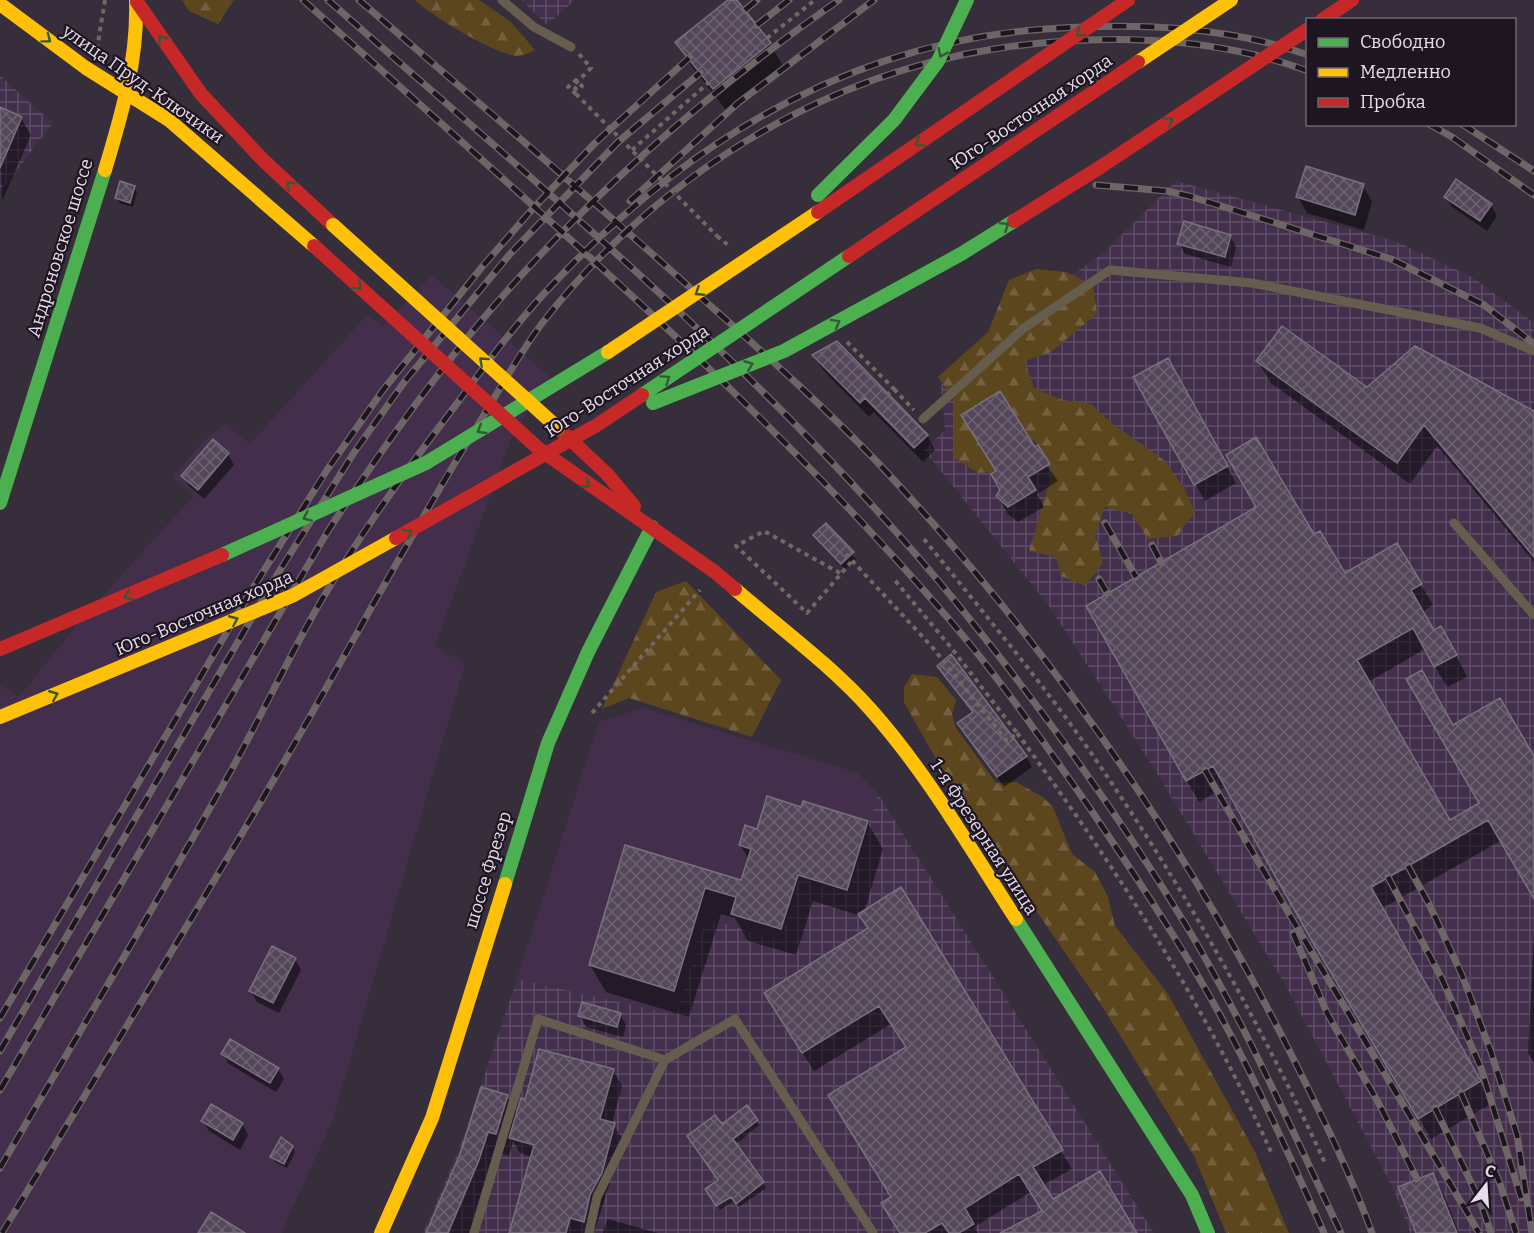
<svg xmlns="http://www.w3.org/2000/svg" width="1534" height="1233" viewBox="0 0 1534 1233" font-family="Bitter,serif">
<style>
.built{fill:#432f4b}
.industrial{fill:url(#industrial-grid)}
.forest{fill:url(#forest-firs)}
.shadow{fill:#0007;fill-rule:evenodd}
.building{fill:url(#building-cross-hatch);stroke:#78707c;stroke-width:1.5}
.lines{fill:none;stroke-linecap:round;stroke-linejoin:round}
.path{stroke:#6f6863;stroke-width:4;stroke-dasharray:4.5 4.5;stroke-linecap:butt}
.lane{stroke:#665d4f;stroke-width:9}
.fast{stroke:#4caf50;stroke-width:14}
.slow{stroke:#ffc107;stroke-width:14}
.jam{stroke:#c62828;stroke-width:14}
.rail-casing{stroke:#6e6666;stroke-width:7}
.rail{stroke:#1d1520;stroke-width:4.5;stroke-dasharray:14;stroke-linecap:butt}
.path-bridge{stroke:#6f6863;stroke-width:4;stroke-dasharray:4.5 4.5;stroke-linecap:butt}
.fast-bridge{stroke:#4caf50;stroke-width:14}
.slow-bridge{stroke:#ffc107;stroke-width:14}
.jam-bridge{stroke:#c62828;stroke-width:14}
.oneway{stroke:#325a36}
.labels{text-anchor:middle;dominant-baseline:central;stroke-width:4.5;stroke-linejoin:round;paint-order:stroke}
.street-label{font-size:18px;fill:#e7dcec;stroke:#1d1520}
</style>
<defs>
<pattern id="industrial-grid" width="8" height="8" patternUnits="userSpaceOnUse" patternTransform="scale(1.5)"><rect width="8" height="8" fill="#432f4b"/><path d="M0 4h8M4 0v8" fill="none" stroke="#5e4d65"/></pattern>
<pattern id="forest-firs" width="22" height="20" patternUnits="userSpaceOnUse" patternTransform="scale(1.5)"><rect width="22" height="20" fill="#5b461e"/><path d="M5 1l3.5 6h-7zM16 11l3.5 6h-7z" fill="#73603f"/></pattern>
<pattern id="building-cross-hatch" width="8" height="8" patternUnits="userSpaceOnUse" patternTransform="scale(1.5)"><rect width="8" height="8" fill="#55475a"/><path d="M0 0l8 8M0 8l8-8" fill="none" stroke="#6d6172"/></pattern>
</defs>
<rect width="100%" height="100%" fill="#372e3b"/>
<path class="built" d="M432,275L550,377L511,439L435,645L465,664L332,1122L281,1233H0V685L19,697L84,616L194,496L173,477L204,440L226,424L250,444L368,314L382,327Z
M643,708L858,773L878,794L849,894L781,941L706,918L676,1015L517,979L599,722Z"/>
<path class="industrial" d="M521,0H575L547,25Z
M0,76L53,123L0,192Z
M1176,181L1395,241L1472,277L1534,323V1233H1410L1393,1188L1286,986L1150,762L1049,606L924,450L945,430L941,385L1017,316L1103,253Z
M878,794L1154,1233H423L460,1147L517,979L676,1015L706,918L781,941L799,879L849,893Z"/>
<path class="forest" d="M182,0H234L218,24L189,11Z
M415,0H479L511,22L535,50C530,52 523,56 517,56C496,55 430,15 415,0Z
M1036,269L1066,272L1093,285L1097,314L1051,352L1025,361L1034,388L1063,400L1091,404L1114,425L1164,460L1183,486L1195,512L1177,536L1148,539L1132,514L1105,507L1095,535L1103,563L1085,586L1061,576L1056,557L1029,551L1052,473L1040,447L1020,426L1006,471L978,473L954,458V401L938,377L988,332L1009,280Z
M686,581L781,680L752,737L629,698L602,709L656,592Z
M912,674L937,677L956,700L952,714L956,728L996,783L1016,782L1043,797L1053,807L1072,854L1095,872L1108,897L1115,926L1168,994L1255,1152L1289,1233H1226L1194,1156L1102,1006L996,853L932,752L904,702V687Z"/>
<path class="shadow" d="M731,0H735L770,44L783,66L726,110L690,64L677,42Z
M0,109L21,118L31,135L2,201Z
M1363,185L1372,202L1364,230L1307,213L1298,197Z
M134,187L137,192L133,207L119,203L117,198Z
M1446,197L1491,205L1497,216L1487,231L1452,207Z
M1230,236L1236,247L1231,267L1185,254L1179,243Z
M814,356L927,435L935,450L923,462L874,412L869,417L823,370Z
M1167,360L1236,483L1205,501L1135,377Z
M1258,362L1367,389L1534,413V562L1437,446L1410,484L1271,383Z
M213,441L228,454L234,465L204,499L189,486L183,476Z
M1035,449L1058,481L1037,494L1044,507L1018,522L1007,513L998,496Z
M826,525L856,559L845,569L815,535Z
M1314,536L1344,575L1397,545L1433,605L1422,612L1434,632L1453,649L1467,677L1447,687L1425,649L1368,682L1450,822L1481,804L1453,727L1534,759V896L1502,840L1381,909L1492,1103L1431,1139L1226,786L1199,802L1088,606ZM1461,834V837L1365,892L1363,890Z
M945,676L1026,756L1032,767L1004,787L965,734L973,713Z
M802,809L867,822L883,849L864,912L1061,1151L1072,1169L1043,1185L1053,1201L1135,1233H1016L1043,1212L1031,1192L974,1227L978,1233H901L892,1197L907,1048L891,1024L814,1071L777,1012L869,929L861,916L813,901L796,955L748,941L735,918L721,914L689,1017L606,992L590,965L626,847L742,882L749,860L740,845L758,831Z
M1534,936V1063L1528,1053Z
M295,959L301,970L279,1013L257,1002L251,991Z
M620,1014L626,1025L623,1037L586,1027L580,1016Z
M223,1054L278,1069L284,1079L276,1092L229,1064Z
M613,1070L622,1086L612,1123L623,1140L594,1233H511L532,1157L520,1153L513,1141L509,1156L500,1153L469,1233H428L507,1096L518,1115L526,1101Z
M203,1121L242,1124L248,1135L240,1150L209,1131Z
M757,1121L759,1125L735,1145L766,1188L739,1207L734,1201L720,1210L707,1189L720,1181L722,1127Z
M292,1147L295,1152L287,1168L275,1162L272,1157Z
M1433,1175L1445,1197L1459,1233H1418Z
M607,1219L658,1233H603Z"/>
<path class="building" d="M728,0H737L771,43L713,89L675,42Z
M0,107L22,117L0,168Z
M1306,166L1364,184L1355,215L1296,197Z
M1456,179L1492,204L1480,221L1444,197Z
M120,181L135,186L130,203L115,198Z
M1184,221L1231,235L1225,257L1177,244Z
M1282,326L1367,387L1415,346L1534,411V557L1424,425L1397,463L1256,361Z
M837,341L928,435L914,448L865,398L860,403L812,355Z
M1168,358L1228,466L1194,485L1133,377Z
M1000,391L1035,447L1038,445L1050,464L1028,477L1036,490L1008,507L996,496L1000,490L991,474L996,471L961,415Z
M1256,437L1314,534L1320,531L1345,573L1397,543L1422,584L1411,590L1434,630L1441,626L1457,655L1434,667L1413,628L1357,660L1450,820L1479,803L1406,679L1422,670L1453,725L1500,698L1534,756V899L1488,820L1371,887L1481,1081L1418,1119L1311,939L1213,766L1186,781L1086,606L1256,507L1226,455Z
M213,439L229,453L198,490L181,476Z
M826,523L854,552L841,564L813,535Z
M951,654L1027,756L997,777L957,723L973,712L937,666Z
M767,796L801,807L803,801L868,821L847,890L798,875L781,929L731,914L736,897L705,888L674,991L589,965L625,845L741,880L751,849L739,845L745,825L757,829Z
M901,887L1063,1150L1033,1167L1053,1199L1100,1171L1137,1233H1000L1042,1211L1019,1174L965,1208L974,1224L959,1233H949L942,1223L925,1233H900L881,1203L891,1197L828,1095L906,1047L879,1006L802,1053L764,993L868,928L858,914Z
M272,946L296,958L273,1003L249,991Z
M582,1002L621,1013L617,1027L578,1016Z
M230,1039L279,1068L270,1083L221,1054Z
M539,1049L614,1069L600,1119L615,1123L602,1173L590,1195L584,1222L570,1218L566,1233H509L534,1145L509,1138L521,1098L525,1100Z
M481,1087L508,1095L496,1134L488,1132L479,1160L448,1233H426L460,1154Z
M211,1104L243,1123L233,1140L201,1121Z
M747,1105L758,1120L733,1139L764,1182L736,1204L731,1197L716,1206L705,1189L718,1180L687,1136L715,1115L722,1124Z
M281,1137L293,1146L284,1164L270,1157Z
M1433,1173L1457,1233H1416L1398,1187Z
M211,1212L245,1233H198Z"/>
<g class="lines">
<path class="path" d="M736,0H737
M767,38L815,0
M97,49L105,0
M577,90L573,86L591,68L579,54
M576,94L568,87L576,80L582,86L577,90
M632,150L708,83
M717,236L728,245
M847,342L894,389L888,394
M894,389L914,410
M924,539C980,609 1038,677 1089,750C1180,881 1258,1018 1325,1163
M846,554L933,648L1007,741L1017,733L953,650L893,578
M840,573L764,531L736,546L807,613L852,561
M592,713L700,590
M1017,733C1115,866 1204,1003 1272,1154"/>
<path class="lane" d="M502,0L534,27L571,47
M923,419L1024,328L1110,270L1252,283L1480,328L1534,351
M1454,523L1534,615
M474,1233L538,1019L665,1060
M589,1233L597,1197L665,1060L735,1019L873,1233"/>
<path class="fast" d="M0,503L105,170
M505,884L548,743L588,652L652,527
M1016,919L1192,1195L1208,1233"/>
<path class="slow" d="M0,4L86,68L169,120L314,246
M105,170C122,113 138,60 136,0
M735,589C780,628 831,665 871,710C927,773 970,848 1016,919
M381,1233L432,1118L505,884"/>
<path class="jam" d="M137,2L201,94L263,160L333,225
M1322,20L1352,0
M558,428L607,474L634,506
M539,449L715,572L735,589"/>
<defs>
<path id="rail" d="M303,0C524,199 753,392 948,618C999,677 1044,743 1089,807C1134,874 1180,942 1219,1013C1258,1085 1291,1159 1324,1233
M328,0C546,192 781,385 964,612C1043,710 1118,814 1184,922C1244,1021 1291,1128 1341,1233
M359,0C472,97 585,193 696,293C759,349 822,404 880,465C1045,641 1184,840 1292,1056C1321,1114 1350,1172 1372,1233
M745,10L757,0
M757,25L789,0
M1429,124L1452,137L1534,195
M1462,124L1534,171
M1096,185L1167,191L1189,196L1391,259L1484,305L1534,344
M630,201L738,103L874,0
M1105,523L1136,577
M1152,545L1161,562
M1099,579L1107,593
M1205,770C1294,926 1389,1078 1479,1233
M1408,866L1430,906L1462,975L1491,1052L1517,1135L1532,1233
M1388,877L1442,979L1481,1068L1521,1198
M1293,933L1328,1015L1378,1102L1417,1179
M0,1018L248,596L327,470L383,390L482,267L528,214L595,143L689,58
M0,1051L275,578L355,451L405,381L510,254L618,142L700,73
M0,1090L328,531C373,462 420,395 472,332C575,207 707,92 839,0
M1461,1093L1499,1181L1516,1233
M1435,1108L1480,1201L1491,1233
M0,1168C76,1038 154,908 228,776C260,719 288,658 321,601C359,536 403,474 449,414C482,370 516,322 555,282C688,141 850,43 1046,29C1134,23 1224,25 1308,55
M2,1233C96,1076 192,920 284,762C348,651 409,537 476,428C498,393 518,355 543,322C654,181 815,77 994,49C1096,33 1210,35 1308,71"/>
</defs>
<use href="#rail" class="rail-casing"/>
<use href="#rail" class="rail"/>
<path class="path-bridge" d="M576,94L717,236"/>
<path class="fast-bridge" d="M818,195L894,120L938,61L967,0
M642,395L849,256
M653,403L784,351L961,254L1014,221
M222,555L426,463L608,352"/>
<path class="slow-bridge" d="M1138,62L1231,0
M333,225L558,428
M608,352L818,212
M0,717L294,595L396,538"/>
<path class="jam-bridge" d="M818,212L1128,0
M1014,221L1102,166L1308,29
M314,246L539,449
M849,256L1138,62
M396,538L597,425L642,395
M0,649L222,555"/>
</g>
<defs><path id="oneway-chevron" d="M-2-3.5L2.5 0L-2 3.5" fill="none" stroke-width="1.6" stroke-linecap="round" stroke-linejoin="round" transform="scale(1.5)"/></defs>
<g class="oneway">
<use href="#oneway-chevron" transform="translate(1080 33) rotate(146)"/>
<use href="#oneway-chevron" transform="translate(47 39) rotate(37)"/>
<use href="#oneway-chevron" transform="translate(162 39) rotate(-124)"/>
<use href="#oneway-chevron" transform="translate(942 53) rotate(116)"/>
<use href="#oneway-chevron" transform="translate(1169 121) rotate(-34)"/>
<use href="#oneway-chevron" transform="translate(919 143) rotate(146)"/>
<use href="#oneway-chevron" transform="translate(290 185) rotate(-137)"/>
<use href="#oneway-chevron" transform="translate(1005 226) rotate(-32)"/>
<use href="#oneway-chevron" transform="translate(358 286) rotate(42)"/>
<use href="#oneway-chevron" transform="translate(699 292) rotate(147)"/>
<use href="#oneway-chevron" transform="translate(836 323) rotate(-29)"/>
<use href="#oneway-chevron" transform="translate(483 361) rotate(-138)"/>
<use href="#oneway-chevron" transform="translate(749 365) rotate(-22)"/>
<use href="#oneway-chevron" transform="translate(666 379) rotate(-34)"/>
<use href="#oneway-chevron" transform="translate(481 430) rotate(149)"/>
<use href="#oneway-chevron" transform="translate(586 484) rotate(36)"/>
<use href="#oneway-chevron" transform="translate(307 517) rotate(156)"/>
<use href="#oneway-chevron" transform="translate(408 533) rotate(-29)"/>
<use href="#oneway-chevron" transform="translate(128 596) rotate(158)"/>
<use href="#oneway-chevron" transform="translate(234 620) rotate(-23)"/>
<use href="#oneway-chevron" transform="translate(54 695) rotate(-22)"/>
</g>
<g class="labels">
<g class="street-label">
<text transform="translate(143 84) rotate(35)">улица Пруд-Ключики</text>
<text transform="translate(1031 112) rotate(-34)">Юго-Восточная хорда</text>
<text transform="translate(60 248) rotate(-73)">Андроновское шоссе</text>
<text transform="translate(627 381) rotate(-33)">Юго-Восточная хорда</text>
<text transform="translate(204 613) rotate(-23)">Юго-Восточная хорда</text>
<text transform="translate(984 837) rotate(57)">1-я Фрезерная улица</text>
<text transform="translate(488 870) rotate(-73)">шоссе Фрезер</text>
</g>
</g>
<rect x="1306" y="18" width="210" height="108" fill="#1d1520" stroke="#6e6572" stroke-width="1.5"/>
<rect x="1318" y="38" width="30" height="9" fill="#4caf50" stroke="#6e6572" stroke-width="1.5"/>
<text x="1360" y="48" font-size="18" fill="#e7dcec">Свободно</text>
<rect x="1318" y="68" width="30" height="9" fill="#ffc107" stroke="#6e6572" stroke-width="1.5"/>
<text x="1360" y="78" font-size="18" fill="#e7dcec">Медленно</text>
<rect x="1318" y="98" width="30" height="9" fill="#c62828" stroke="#6e6572" stroke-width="1.5"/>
<text x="1360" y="108" font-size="18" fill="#e7dcec">Пробка</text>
<g transform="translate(1486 1185) rotate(17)" stroke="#1d1520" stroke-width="4.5" paint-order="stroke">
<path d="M0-4.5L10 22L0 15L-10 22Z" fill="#e7dcec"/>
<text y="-9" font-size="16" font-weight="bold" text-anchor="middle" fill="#e7dcec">С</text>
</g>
</svg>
